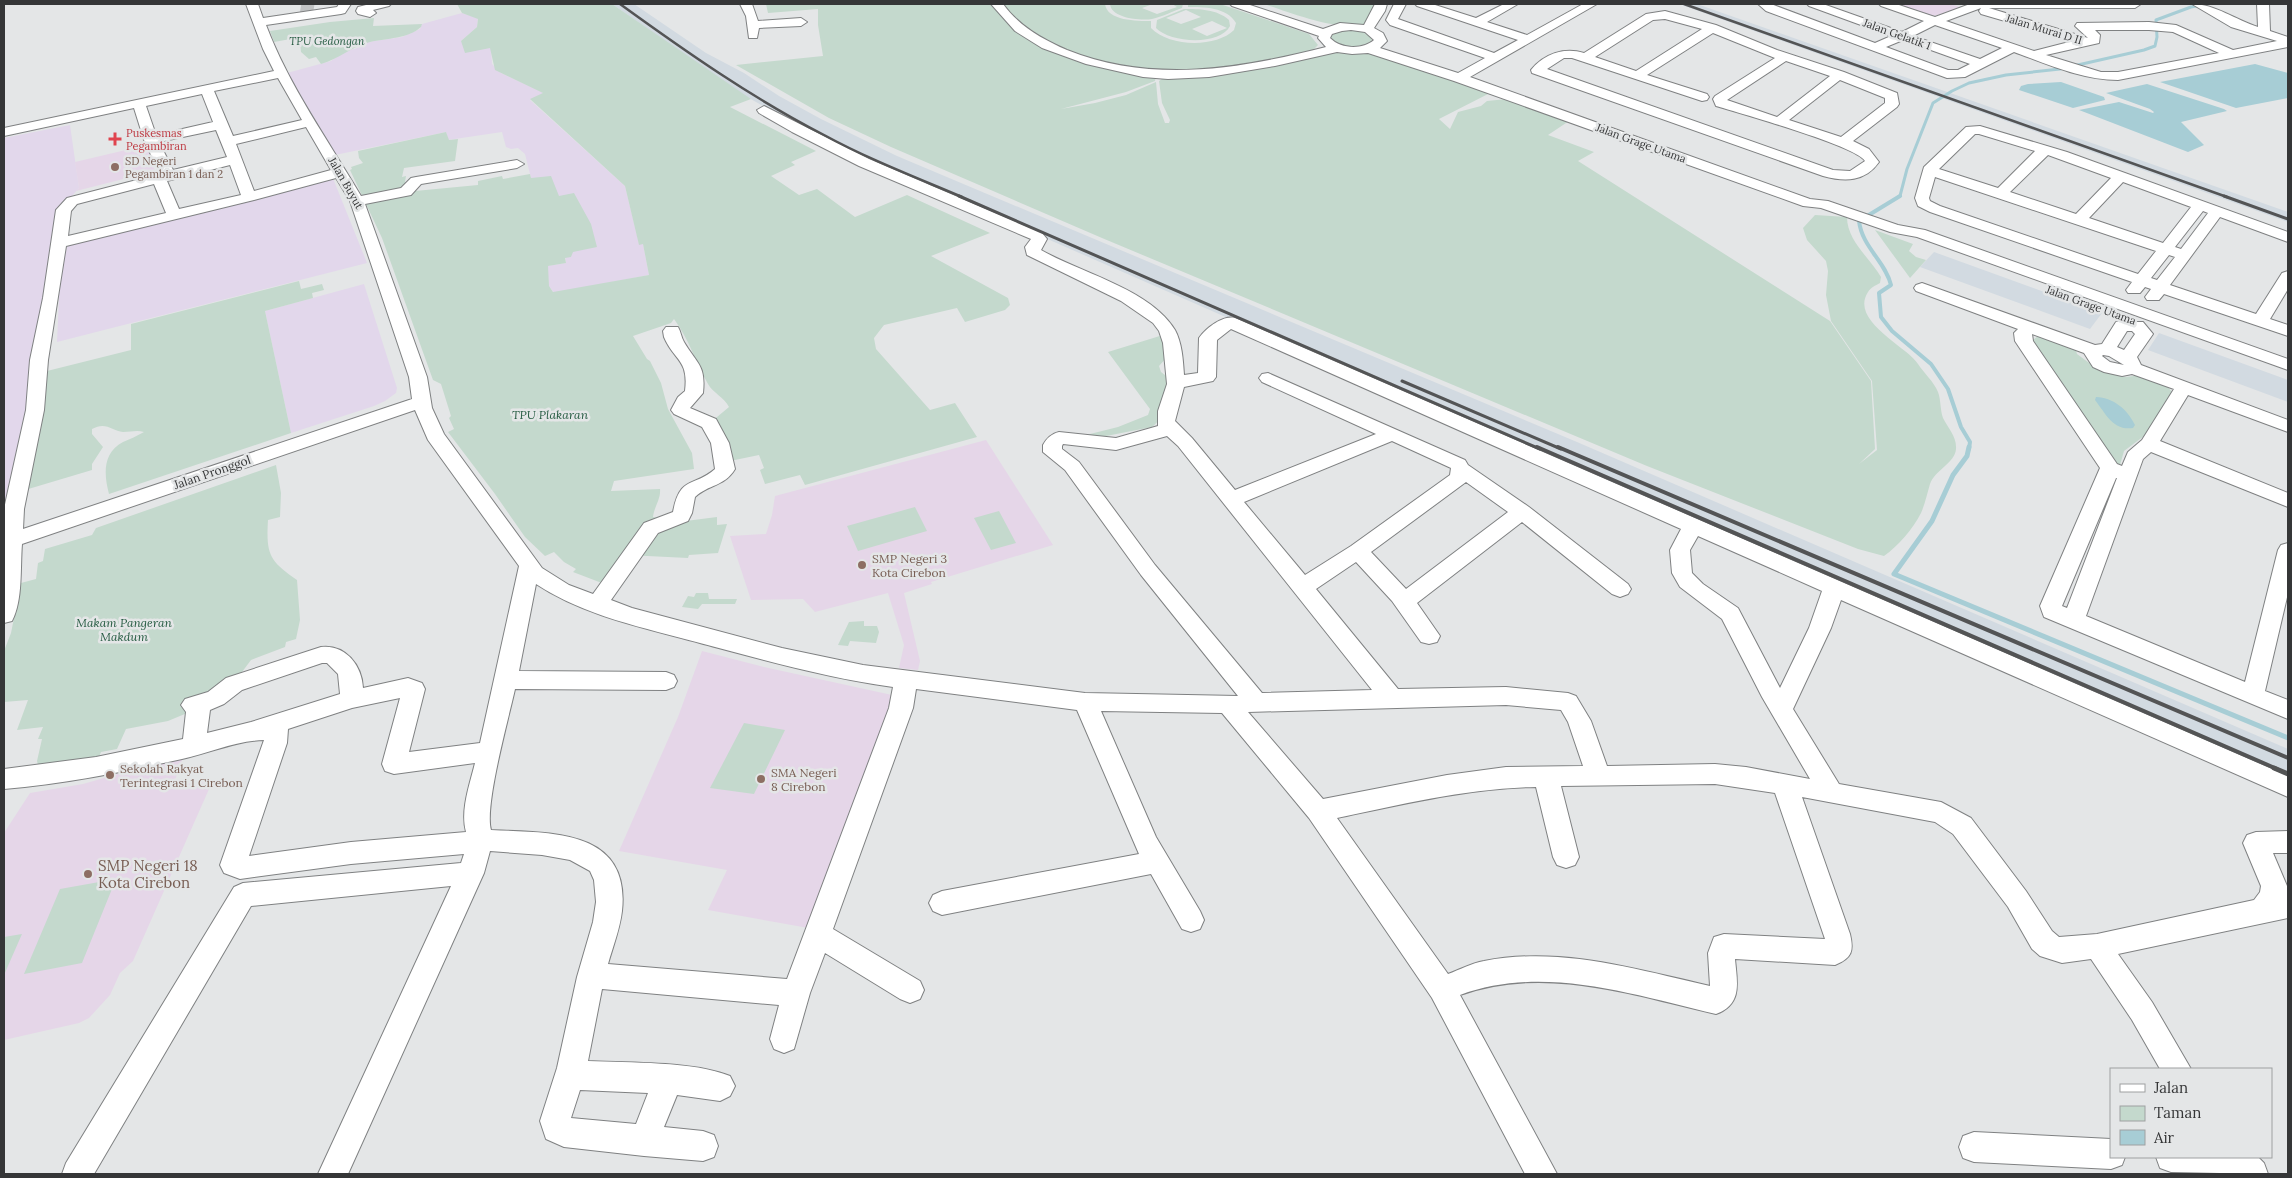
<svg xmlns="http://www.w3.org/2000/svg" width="2292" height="1178" viewBox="0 0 2292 1178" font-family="Lora,serif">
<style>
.built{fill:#d2dae1}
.industrial{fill:#e2d7eb}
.education{fill:#e5d6e8}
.green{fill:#c4d9cd;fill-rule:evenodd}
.water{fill:#a7cdd5}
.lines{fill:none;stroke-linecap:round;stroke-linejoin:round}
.stream-far2{stroke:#a7cdd5;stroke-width:3}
.stream-far1{stroke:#a7cdd5;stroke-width:4}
.stream{stroke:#a7cdd5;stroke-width:5}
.minor-tunnel{stroke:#c1c3c4;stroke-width:13;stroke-dasharray:13 7;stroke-linecap:butt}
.minor-casing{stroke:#7f8182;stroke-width:2}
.minor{fill:#fff;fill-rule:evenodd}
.rail-far3{stroke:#535455;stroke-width:2.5}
.rail-far2{stroke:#535455;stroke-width:3}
.rail-far1{stroke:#535455;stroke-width:4}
.rail{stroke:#535455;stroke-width:5}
.health-dot{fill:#e0444e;stroke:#e4e6e7;stroke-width:2}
.education-dot{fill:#8d6e63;stroke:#e4e6e7;stroke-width:2}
.labels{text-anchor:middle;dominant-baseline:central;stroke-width:5;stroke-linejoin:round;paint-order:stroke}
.far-street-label{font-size:11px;fill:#353637;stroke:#e4e6e7}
.far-park-label{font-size:11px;font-style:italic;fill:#285d44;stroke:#e4e6e7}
.far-health-label{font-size:11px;fill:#be3a42;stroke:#e4e6e7;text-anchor:start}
.far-education-label{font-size:11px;fill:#785e54;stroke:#e4e6e7;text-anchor:start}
.park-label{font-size:12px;font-style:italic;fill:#285d44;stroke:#e4e6e7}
.street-label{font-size:12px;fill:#353637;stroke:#e4e6e7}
.education-label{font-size:12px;fill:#785e54;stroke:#e4e6e7;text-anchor:start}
.near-education-label{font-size:15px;fill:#785e54;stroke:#e4e6e7;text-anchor:start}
</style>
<rect width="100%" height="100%" fill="#e4e6e7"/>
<path class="built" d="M612,4H634L706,53L744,73L779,96L821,119L897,156L1577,442L2288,749V782L876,164L801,127L740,93Z
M1679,4H1697L2288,212V222Z
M1934,252L2102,313L2090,329L1920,267Z
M2159,333L2288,380V402L2148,350Z"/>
<path class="industrial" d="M462,13L478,18L477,27L461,41L491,48L492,64L501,73L544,93L530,100L625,186L639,244H643L649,275L554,293L549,286L547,266L566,263L559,196L531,178L525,154L518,148L511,149L506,147L502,132L448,140L446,132L335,155L287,73L331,61L346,50L355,49L368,42L402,37L420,29L422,24Z
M70,125L79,188L59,211L7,526L4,528V138Z
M332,176L367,263L57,342L60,276L68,243Z
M364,284L397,388L396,393L385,401L374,406L291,433L265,311Z"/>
<path class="education" d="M1897,4H1950L1960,7L1934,16Z
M147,145L155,171L76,191L79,188L75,162Z
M986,440L1053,545L931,582L932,584L904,593L920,661L918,670L899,668L904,645L888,593L815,612L803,599L751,600L730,536L766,534L772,515L775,496Z
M702,651L764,667L892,695L898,705L814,929L708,910L727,870L619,851L678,717Z
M184,755L173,786L213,780L133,961L120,973L110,995L89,1018L79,1023L4,1040V833L30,793L83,784Z"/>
<path class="green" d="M457,4H612L751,99L730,107L816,151L791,162L795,165L771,176L799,195L817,189L855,217L907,195L990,233L931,256L1008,298L1010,305L1005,310L965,322L957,308L884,325L874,338L876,349L930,410L955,403L977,437L805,485L800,475L765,484L760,470L764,468L759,455L730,461L711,422L729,407C724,397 713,393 708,384C696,363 689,339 674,319L671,323L633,336L647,359L650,361L661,383L668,409L692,453L694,469L614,481L611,491L660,489C661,499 654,507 653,517L678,522L717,517V525L727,524L718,553L689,555L688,558L627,555L607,585L573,572L576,569L564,562L554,552L545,556L525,537L495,494L448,432L454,429L449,418L451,416L441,384L433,380L382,238L350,170L352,169L351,167L363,163L359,158L358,151L446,132L449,140L458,139L455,161L404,168L402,177L406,176L405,182L415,191L478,185V181L502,176L503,179L530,174L531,178L551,176L559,196L574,193L591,224L597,247L573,252L571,257L565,258L566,263L548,266L549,286L553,292L649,275L643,244L639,245L625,186L530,99L543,93L495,70L490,48L465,53L461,41L477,27L478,19L462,13Z
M766,4H996L1003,15L1064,54L1156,76L1155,81L1126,92L1061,109L1095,103L1126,95L1156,82L1158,104L1165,123H1169L1170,120L1162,103L1159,81L1162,79L1327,53H1367L1377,54L1490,93L1439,119L1450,129L1458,112L1481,106L1487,101L1507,99L1569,121L1548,135L1594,152L1578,161L1830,321L1871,381L1875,449L1859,464L1877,450L1872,381L1831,321L1826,295L1828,271L1826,261L1807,240L1803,228L1815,215L1847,217C1847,241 1870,258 1881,277L1880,283C1875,286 1871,287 1868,292C1849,321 1908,347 1918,364C1924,373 1934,382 1938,392C1941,400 1940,410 1943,418C1948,428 1957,437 1956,449C1955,463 1935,470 1930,484C1927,494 1925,504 1921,513C1913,529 1898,546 1884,556L1858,549L1647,466L1102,238L891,147L829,118L736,65L823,56L818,25V9L768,13Z
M1000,4H1105C1107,21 1137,21 1151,21V28C1169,47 1216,48 1234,30L1236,23C1227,7 1203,7 1188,7V4H1220L1309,34L1318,45L1311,52L1297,56L1198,73L1109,66L1058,49L1008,15Z
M1110,4H1153L1142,8L1157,14L1177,7L1172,4H1183L1182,8C1173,11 1162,17 1152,19C1140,21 1111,18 1110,4Z
M1264,4H1379C1377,10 1372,19 1367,23C1347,35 1285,11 1264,4Z
M1184,9C1199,9 1217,9 1229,20L1230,26C1220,46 1170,43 1156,28L1157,20ZM1186,10L1201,17L1181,24L1166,18ZM1212,21L1227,28L1207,36L1192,29Z
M374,18L373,26L422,24L421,27C408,39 387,38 370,42C352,46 339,59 321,64L316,57L309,59L301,52L300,42L296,38L274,42L270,31L330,22Z
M1346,30L1363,32L1372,38L1371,42C1358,50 1345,47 1332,42L1331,35Z
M1875,230L1913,244L1909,251L1916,257L1926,260L1910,278Z
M299,281L301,289L322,284L324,290L312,293L313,298L265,311L291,433L109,494C104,475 102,453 123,442C130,439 137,436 144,432C137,430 131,432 123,432C112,431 106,421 92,429V434L103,447L92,464V470L25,490L47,371L131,350V324Z
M1163,335L1168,356L1159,366L1161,372L1170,379C1167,395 1166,417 1152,427L1101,437L1086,435L1118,427L1148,415L1150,409L1108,352Z
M2038,336L2075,347L2077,354L2100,371L2126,377L2141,375L2166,385L2173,393L2144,436L2124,451L2120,465H2118L2034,345L2033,340Z
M276,465L281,493L280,517L268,520C266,554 269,561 297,580L300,620L296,639L286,642L285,647L251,660L236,680L192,711L168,721L126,729L117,749L101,752L97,762L39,769L37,761L42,739H38L43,727L17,730L28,700L4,702V651L11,633L21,583L36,579L38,563L43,561L45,549L92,535L96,528Z
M915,507L927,531L858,551L847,526Z
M999,511L1016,543L991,550L974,518Z
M696,593H708L709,599H737L735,604H702L698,609L682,607L688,596L694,597Z
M864,621V626H877L879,632L876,643L850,641L848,646L838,645L849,622Z
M744,723L785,730L754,794L710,788Z
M116,879L82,963L24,974L60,889Z
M22,934L4,975V937Z"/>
<path class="water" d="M2255,64L2288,73V98L2236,108L2160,82Z
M2061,82L2104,97L2105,100L2073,108L2019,90L2021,86L2028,84Z
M2147,84L2224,109L2227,111L2181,122L2204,145L2188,152L2079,110L2119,102L2153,113L2154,112L2150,109L2106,93Z
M2096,397C2114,398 2127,409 2135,425L2133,428C2113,431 2106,414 2095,400Z"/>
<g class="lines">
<path class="stream-far2" d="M1898,197L1900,196L1907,169L1933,103L1952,91L1969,83L2006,75L2060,69L2144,50L2155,46L2157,37L2156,20L2191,7L2207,4"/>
<path class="stream-far1" d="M1900,196L1859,221C1862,247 1885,261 1891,285L1879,293L1881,317L1892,331L1931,364L1948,389L1961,427L1970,442L1969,449"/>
<path class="stream" d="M1969,447L1967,456L1953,475L1932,521L1894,574L2288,738"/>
<path class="minor-tunnel" d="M306,15L308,4"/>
<defs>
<path id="minor" d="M246,4H258L263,18L337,7L339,4H351L345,13L341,14L266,25C289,86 328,140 361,196L401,188L411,178L416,177L517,160L524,164L517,168L421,184L411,195L365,204L427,377L432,408L444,434L542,568L569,585L593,594L644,523L673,512C680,475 693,488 715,469L711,443L702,427L674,414L671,410L678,397L685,391C689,359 674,361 664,337L663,331L666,327H678C681,332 681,337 684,342C697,364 706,365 703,393L690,408L716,419L729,443L735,469C724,487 709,484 695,497L692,513L688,521L658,533L611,600L632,608L782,648L863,665L1085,693L1238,696L1141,575L1065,470L1043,452V445C1047,438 1051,434 1059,432L1116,438L1158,426V411L1167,384L1163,343L1159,331L1153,323L1121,301L1027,255L1025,247L1031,239L859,166L792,132L759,113L757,110L764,106L869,159L1042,233L1047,239L1041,250C1081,273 1150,289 1175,330C1182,343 1183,360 1184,375L1198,373L1199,338C1206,328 1223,315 1235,318L2288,776V797L1841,600L1831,628L1793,709L1839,784L1941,802L1971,818L2026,891L2052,931L2059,937L2097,934L2254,900L2260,892L2261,886L2243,843L2247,835L2256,832L2288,831V853H2273L2287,886L2288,918L2118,954L2152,1002L2191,1069H2160L2132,1020L2091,959L2062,963L2040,956L2032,949L2008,907L1953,834L1935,822L1802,797L1850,934C1854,951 1852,958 1835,965L1735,959C1737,982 1743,1004 1716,1014C1633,995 1544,964 1460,995L1557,1174H1525L1432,998L1309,818L1222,713L1101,711L1156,837L1200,911L1204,920L1200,929L1191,932L1182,929L1151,874L942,915L933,911L929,903L933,895L942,891L1139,854L1077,710L916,689L913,708L833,929L920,981L924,990L920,999L910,1003L900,999L825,953L810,993L794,1049L784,1053L774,1049L770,1039L779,1005L602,989L588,1061C628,1063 694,1061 730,1076L735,1086L730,1096L720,1101L677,1095L664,1127L703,1131L714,1135L718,1146L714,1157L703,1161L644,1156L564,1147L546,1139L540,1121L557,1068L577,977L593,922L596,902L594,880L590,871L570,860L542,855L490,851L484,873L348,1174H318L451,886L251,906L94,1174H62L66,1163L234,887L243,883L461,863L464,854L351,864L240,879L224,873L220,865L264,740C235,741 209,753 182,759C123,772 64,784 4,789V769L96,757L183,739L186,712L181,705L185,699L208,692L226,678L321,647C345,644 362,665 363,688L408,678L422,683L425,689L409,752L480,743L519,566L428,440L415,410L22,544C20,568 23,600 12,621L4,623V509L26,410L30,360L43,298L56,210L67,198L160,174L144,140L134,108L4,136V128L274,71L263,49ZM278,78L302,120L233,136L214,91ZM202,94L213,122L156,135L146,106ZM306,127L331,170L254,191L236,144ZM216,130L227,157L173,170L159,142ZM230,165L241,195L179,209L167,181ZM336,178L350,201L409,377L412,399L23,529L24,509L44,410L48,360L66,246L254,200ZM154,184L166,213L68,236L71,211L77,204ZM1231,329L1681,529L1670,550L1672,573L1680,587L1722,619L1762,697L1810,779L1746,767L1715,764L1607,766L1591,721L1576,696L1568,693L1506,687L1398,689L1316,589L1356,562L1392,601L1421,642L1429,644L1437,642L1440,636L1417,603L1522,522L1612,594L1620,597L1628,594L1631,589L1628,584L1529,507L1468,465L1465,460L1268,373L1262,374L1259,378L1262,382L1376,434L1235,490L1192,438L1175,421L1184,387L1213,381L1216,377L1217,340ZM1167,436L1178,446L1372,690L1262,693L1155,565L1079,462L1062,449V446L1063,444L1116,450ZM1392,441L1451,468L1450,475L1351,546L1305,575L1244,502ZM1466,482L1508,512L1406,589L1371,552ZM1698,536L1822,591L1809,628L1780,688L1738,608L1703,584L1692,573L1690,550ZM536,584C584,616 645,628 700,643C764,660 828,678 893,687L889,708L787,979L608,964C613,946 620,929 622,911C631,828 549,833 491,830C484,806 509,717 515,689L666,690L674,687L677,681L674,675L666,672L519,671ZM322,663H327L338,674L340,694L251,722L207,733L210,710L224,704L242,690ZM400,698L382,764L385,771L394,774L475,763C470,784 460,810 466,832L351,842L249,856L287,743L288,729L352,708ZM1506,705L1561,710L1568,722L1583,766L1506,767L1447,775L1323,799L1248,712ZM1715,784L1775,793L1825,939L1724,934L1714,937L1708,953L1710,986C1636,969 1560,946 1484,961C1472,963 1459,970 1448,974L1337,818C1403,804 1469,788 1536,787L1553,857L1557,865L1566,868L1575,865L1579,857L1561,786ZM580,1090L648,1093L636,1124L571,1118Z
M370,4H391L389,6L373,10L376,13L370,17L358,14L356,11L358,7Z
M740,4H752L758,21L801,18L807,22L801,26L759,28L757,38H749L746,16Z
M991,4H1003C1019,26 1042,39 1067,50C1152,84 1240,69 1326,47L1318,38L1319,36L1232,6L1230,4H1247L1323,29L1340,23L1364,25L1375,4H1387L1385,11L1374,28L1383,33L1387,41L1380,48L1458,73L1485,58L1390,25L1386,20L1394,4H1406L1398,19L1494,53L1518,40L1417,6L1415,4H1432L1476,18L1504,4H1518L1487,22L1527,35L1583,4H1597L1470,77L1810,199L1828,201L1898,225L1925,230L2288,359V370L1917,237L1890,232L1821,208L1803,206L1454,81L1368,53L1352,54L1337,52L1275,66L1209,77L1168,79L1143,77L1086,64L1042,48L1015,31ZM1351,30L1365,32L1374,40C1362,50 1341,49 1330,38L1332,34L1342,31Z
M1758,4H1771L1875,43L1891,36L1809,6L1807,4H1823L1902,32L1924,21L1881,6L1879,4H1896L1935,17L1970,4H2141L2135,8H1989L2088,38L2075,26L2077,23L2149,22L2176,25L2233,50L2277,41L2231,27L2192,4C2215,4 2236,20 2258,27L2257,4H2269L2270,31L2288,37V47L2118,80C2082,80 2047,64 2014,52L1965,77L1947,78L1766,11ZM1981,8L1979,11L1981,14L2073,41L2034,51L1946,21ZM1935,25L2002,48L1980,59L1913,36ZM2095,30H2149L2173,32L2219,53L2118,72H2101L2046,55L2099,43L2100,35ZM1903,40L1970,64L1958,70H1948L1886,47Z
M1665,11L1716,25L1777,50L1844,72L1897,93L1899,104L1897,107L1853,141L1869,149L1879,162C1865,182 1845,182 1823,176L1532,73L1531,70C1544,54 1564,47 1584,53L1646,14ZM1665,19L1702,29L1636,71L1595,57L1653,20ZM1713,33L1775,58L1715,96L1713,99L1716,106C1739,113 1857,146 1865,161L1850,171L1833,170L1547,69L1564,58H1572L1702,101L1707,100L1709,97L1707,94L1647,75ZM1786,61L1830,76L1777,117L1727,100ZM1840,80L1885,98V103L1841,137L1789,120Z
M1980,126L2067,152L2288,232V242L2220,217L2170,285L2256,314L2282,273L2288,271V289L2270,319L2288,325V336L2164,294L2159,300H2147L2145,297L2151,289L2145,287L2140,293H2128L2126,290L2132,282L1930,212L1918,206L1915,198L1924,167L1966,127ZM1975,134H1979L2035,151L1998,188L1939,169ZM2048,155L2111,178L2076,214L2010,192ZM1935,177L2156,251L2138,274L1940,206L1930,201L1929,198ZM2123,182L2191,207L2163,243L2089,218ZM2203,211L2208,213L2181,249L2175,247ZM2169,255L2175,257L2157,280L2151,278Z
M1922,283L2095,345L2102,344L2116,322H2143L2153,334L2137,357L2141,365L2288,420V432L2188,395L2160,441L2288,493V507L2151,452L2143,459L2086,616L2245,682L2278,550L2281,545L2288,543V593L2265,691L2288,700V719L2044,617L2040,606L2100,468L2015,341L2014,333L2018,329L1916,291L1914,288L1916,285ZM2127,331H2132L2135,334L2124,350L2117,347ZM2032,334L2084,353L2093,367L2104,372L2122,376L2132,374L2174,389L2142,440L2128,452L2122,466L2117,464L2033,341ZM2103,355L2109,356L2124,365L2110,362L2102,356ZM2116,478H2117L2067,608L2062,606Z
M1974,1132L2111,1139V1157H2125L2122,1165L2111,1169L1974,1162L1963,1158L1959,1147L1963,1136Z
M2156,1157H2258L2264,1163L2268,1174L2171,1172L2160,1168Z"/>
</defs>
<use href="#minor" class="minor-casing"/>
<use href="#minor" class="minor"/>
<path class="rail-far3" d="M620,4C685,51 752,98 824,135C868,159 915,177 962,197
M1684,4L2227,197"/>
<path class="rail-far2" d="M959,196L1540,449
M2224,196L2288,219
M1402,381L1561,449"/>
<path class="rail-far1" d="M1537,447L2277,769
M1558,447L2288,758"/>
<path class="rail" d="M2274,768L2288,774"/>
</g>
<path class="health-dot" d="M112.5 131.5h5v5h5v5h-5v5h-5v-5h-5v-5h5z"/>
<g class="education-dot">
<circle cx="115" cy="167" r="5"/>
<circle cx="862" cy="565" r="5"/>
<circle cx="110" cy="775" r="5"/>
<circle cx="761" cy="779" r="5"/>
<circle cx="88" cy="874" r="5"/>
</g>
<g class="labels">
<g class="far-street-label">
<text transform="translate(2044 29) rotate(17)">Jalan Murai D II</text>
<text transform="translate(1897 34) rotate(20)">Jalan Gelatik 1</text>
<text transform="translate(1641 143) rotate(20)">Jalan Grage Utama</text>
<text transform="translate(346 183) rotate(60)">Jalan Buyut</text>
<text transform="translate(2091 305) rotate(20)">Jalan Grage Utama</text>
</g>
<g class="far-park-label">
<text x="327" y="41">TPU Gedongan</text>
</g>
<g class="far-health-label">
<text x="126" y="133">Puskesmas<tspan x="126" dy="13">Pegambiran</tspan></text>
</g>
<g class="far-education-label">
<text x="125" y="161">SD Negeri<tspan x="125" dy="13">Pegambiran 1 dan 2</tspan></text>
</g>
<g class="park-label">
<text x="550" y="414">TPU Plakaran</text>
<text x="124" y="622">Makam Pangeran<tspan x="124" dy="14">Makdum</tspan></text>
</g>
<g class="street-label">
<text transform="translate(212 472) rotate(-19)">Jalan Pronggol</text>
</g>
<g class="education-label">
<text x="872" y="558">SMP Negeri 3<tspan x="872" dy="14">Kota Cirebon</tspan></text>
<text x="120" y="768">Sekolah Rakyat<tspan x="120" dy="14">Terintegrasi 1 Cirebon</tspan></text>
<text x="771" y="772">SMA Negeri<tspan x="771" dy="14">8 Cirebon</tspan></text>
</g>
<g class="near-education-label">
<text x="98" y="865">SMP Negeri 18<tspan x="98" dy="17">Kota Cirebon</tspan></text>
</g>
</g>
<rect width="2292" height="1178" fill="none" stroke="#353637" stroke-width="10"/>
<rect x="2110" y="1068" width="162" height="90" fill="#e4e6e7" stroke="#9ea0a1"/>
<rect x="2120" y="1084" width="25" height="8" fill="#ffffff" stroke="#9ea0a1"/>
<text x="2154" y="1093" font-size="15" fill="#353637">Jalan</text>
<rect x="2120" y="1106" width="25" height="15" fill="#c4d9cd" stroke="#9ea0a1"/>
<text x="2154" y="1118" font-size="15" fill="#353637">Taman</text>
<rect x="2120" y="1130" width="25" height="15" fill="#a7cdd5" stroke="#9ea0a1"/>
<text x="2154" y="1143" font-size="15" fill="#353637">Air</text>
</svg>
